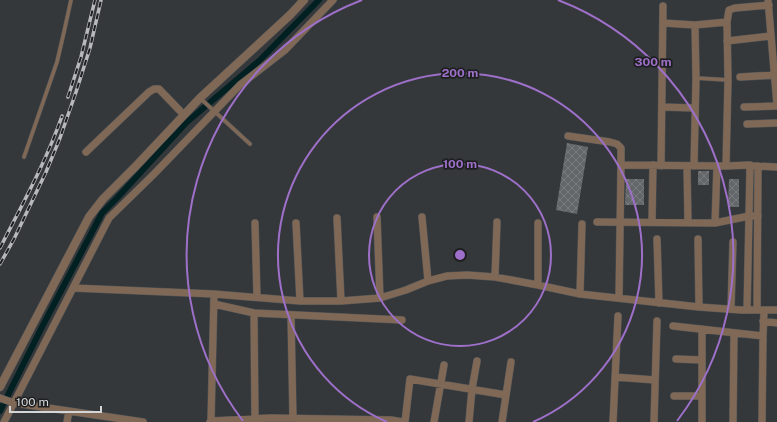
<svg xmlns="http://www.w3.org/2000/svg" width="777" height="422" viewBox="0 0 777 422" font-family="'Public Sans',sans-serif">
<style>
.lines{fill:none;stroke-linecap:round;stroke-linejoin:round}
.canal{stroke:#012022;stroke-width:6}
.building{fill:url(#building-cross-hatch)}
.service-casing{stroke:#515457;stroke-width:4.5}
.minor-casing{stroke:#515457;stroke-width:8}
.tertiary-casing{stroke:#515457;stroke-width:9}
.service{stroke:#7f6855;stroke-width:3.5}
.minor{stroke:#7f6855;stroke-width:7}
.tertiary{stroke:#7f6855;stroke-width:8}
.rail-casing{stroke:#b7b9bc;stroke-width:3.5}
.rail{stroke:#1e1f20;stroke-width:2;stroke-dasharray:6;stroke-linecap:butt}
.ring{fill:none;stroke:#9e70c9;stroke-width:2}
.centre{fill:#9e70c9;stroke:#1e1f20;stroke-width:2}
.ring-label{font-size:12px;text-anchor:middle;font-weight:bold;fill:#9e70c9;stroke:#1e1f20;stroke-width:3.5;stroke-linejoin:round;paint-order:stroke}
</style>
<defs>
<pattern id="building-cross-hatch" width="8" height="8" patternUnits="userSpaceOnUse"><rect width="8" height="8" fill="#63676a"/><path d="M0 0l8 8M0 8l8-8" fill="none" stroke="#787c7f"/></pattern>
</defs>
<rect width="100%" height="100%" fill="#35383b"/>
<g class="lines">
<path class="canal" d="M0,411L42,327L102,213L117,198L187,122L259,61L319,0"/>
</g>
<path class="building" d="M567,143L588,147L577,214L556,210Z
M698,171H709V185H698Z
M626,179H644V205H625Z
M729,179H739V207H728Z"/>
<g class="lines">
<defs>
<path id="service" d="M696,78L728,80
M201,99L250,144
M24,157L57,62L64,32L71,0"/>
<path id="minor" d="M768,0L777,105
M727,22L729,10L735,8L769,5
M663,23L695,25L727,22L728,80L726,166
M727,41L771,36
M740,77L775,75
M662,107L695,108
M744,107L777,106
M747,124L777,123
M568,136L610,142L617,144L621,148V165L619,298
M86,152L149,92L154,89H159L184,115
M621,165L726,166L750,165L749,216H758
M661,166L663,6
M687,166L688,223
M694,166L696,78L695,25
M754,166L777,167
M377,217L380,298
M422,217L428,281
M337,218L341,301
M597,222L715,223L749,216L747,310
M652,222L653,165
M255,223L257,297
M296,223L300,301
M715,223L717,166
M657,239L659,303
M698,239L699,307
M495,277L497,222
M538,285V223
M73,288L214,294L300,301H341L380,298L406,290L428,281L447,276L467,275L495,277L538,285L580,294L699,307L741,310H777
M580,294L582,224
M214,304L254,313L402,320
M731,309L733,242
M757,310L758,166
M254,313L255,419
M291,315L293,419
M763,321L777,323
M673,326L763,336
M676,359L702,360
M615,377L655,380
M674,396H702
M0,398L14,403L143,422
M211,421L214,294
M4,422L109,218L154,174L240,85L285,50L333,0
M67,422L69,411
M210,422L211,421L271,418L391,420L403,422
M405,422L410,379L506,395
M434,422L444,365
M469,422L472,389L477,361
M502,422L511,362
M613,422L618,316
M654,422L657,321
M702,422V329
M733,422L734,333
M762,422L763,336L764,311"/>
<path id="tertiary" d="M0,387L89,217L103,199L135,167L200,98L290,15L304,0"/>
</defs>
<use href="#service" class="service-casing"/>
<use href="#minor" class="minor-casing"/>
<use href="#tertiary" class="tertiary-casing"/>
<use href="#service" class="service"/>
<use href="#minor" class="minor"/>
<use href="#tertiary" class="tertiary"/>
<defs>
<path id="rail" d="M68,97L81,57L95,0
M0,248C22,205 46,162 62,116
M0,264L14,239L46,172L60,138L76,92L90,48L101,0"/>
</defs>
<use href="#rail" class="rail-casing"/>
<use href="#rail" class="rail"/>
</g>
<g class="ring">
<circle cx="460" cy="255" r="91"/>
<path d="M387 422A182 182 0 1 1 533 422"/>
<path d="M243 421A273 273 0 0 1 362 0M558 0A273 273 0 0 1 677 421"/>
</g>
<circle cx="460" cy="255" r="6" class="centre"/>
<g class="ring-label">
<text x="653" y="66">300 m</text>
<text x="460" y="77">200 m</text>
<text x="460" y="168">100 m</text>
</g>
<path d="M10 406v6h91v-6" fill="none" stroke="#d3d5d7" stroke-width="2"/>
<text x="16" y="406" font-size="12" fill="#d3d5d7" stroke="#1e1f20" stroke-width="3" paint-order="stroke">100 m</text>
</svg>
